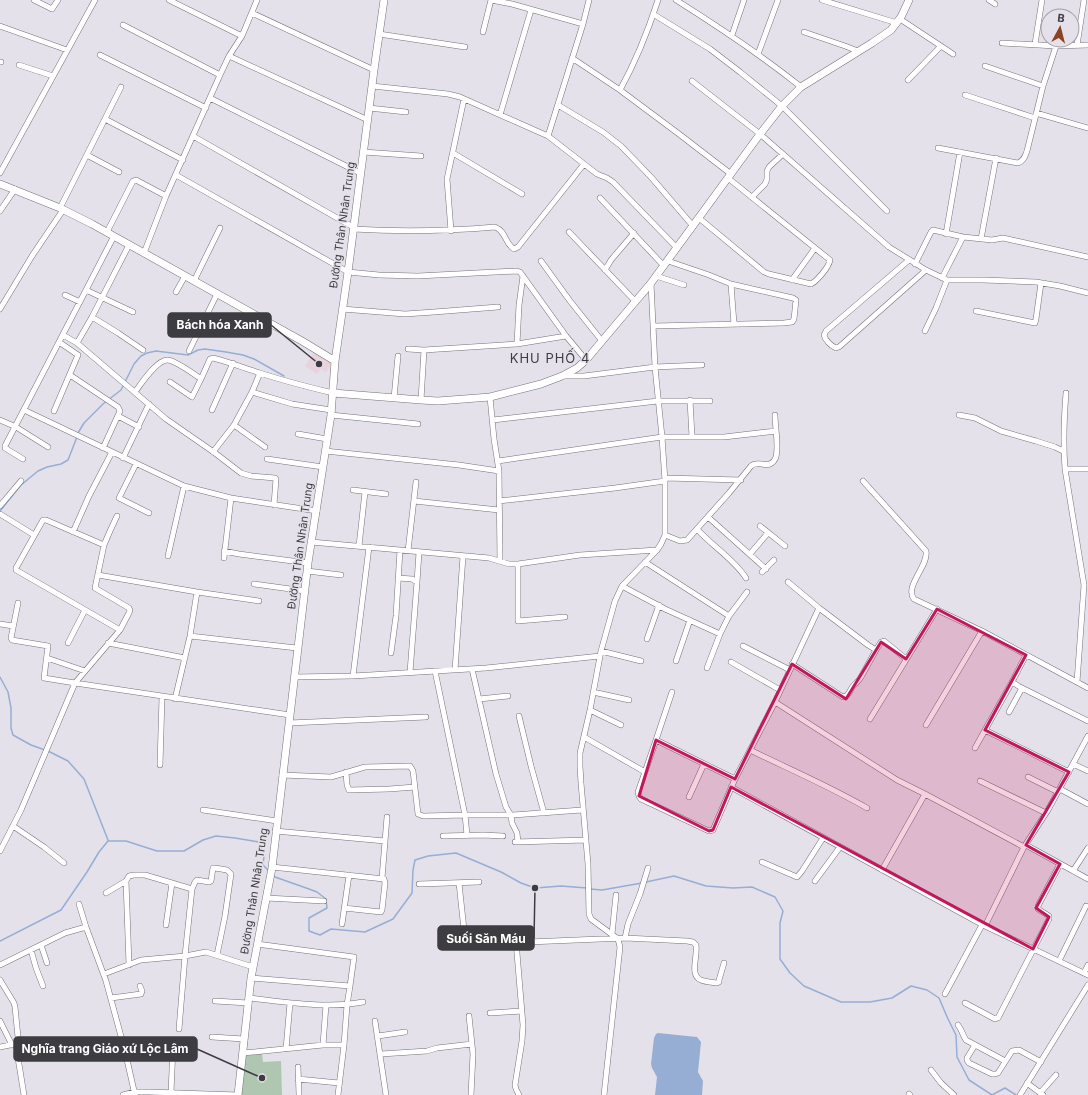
<svg xmlns="http://www.w3.org/2000/svg" width="1088" height="1095" viewBox="0 0 1088 1095" font-family="Inter,sans-serif">
<style>
.commercial{fill:#ead2dd}
.green{fill:#afc6b1}
.water{fill:#96aed4}
.lines{fill:none;stroke-linecap:round;stroke-linejoin:round}
.stream{stroke:#96aed4;stroke-width:1.5}
.street-casing{stroke:#74717a;stroke-width:6}
.secondary-casing{stroke:#74717a;stroke-width:8}
.street{stroke:#fff;stroke-width:5}
.secondary{stroke:#fff;stroke-width:7}
.marked{fill:#c2185b;fill-opacity:0.2;stroke:#c2185b;stroke-width:3;stroke-linejoin:round}
.labels{text-anchor:middle;dominant-baseline:central;stroke-width:3;stroke-linejoin:round;paint-order:stroke}
.street-label{font-size:11px;fill:#3d3c40;stroke:#e5e1eb}
.quarter-label{font-size:13px;letter-spacing:1px;fill:#3d3c40;stroke:#e5e1eb}
.leader{fill:none;stroke:#3d3c40;stroke-width:1.5}
.callout-dot{fill:#3d3c40;stroke:#e5e1eb;stroke-width:1.5}
.callout{fill:#3d3c40;stroke:#3d3c40;stroke-width:1.5}
.callout-label{font-size:12px;text-anchor:middle;font-weight:bold;fill:#fff}
</style>
<rect width="100%" height="100%" fill="#e5e1eb"/>
<path class="commercial" d="M314,352L332,362L326,372L321,369L317,374L305,366Z"/>
<path class="green" d="M262,1053L263,1062L281,1061L282,1095H241L246,1056Z"/>
<path class="water" d="M658,1033L697,1037L701,1042L698,1072L703,1081L702,1095H655L657,1077L652,1068L651,1064L654,1038L656,1034Z"/>
<g class="lines">
<path class="stream" d="M78,433L84,423L103,404L121,390L134,364L141,356L147,353L156,351L188,355L198,350L205,349L226,352L243,355L254,359L284,376
M0,511L21,485L38,471L47,467L61,464L68,460L77,437
M0,677L8,692L11,708V728L13,735L31,745L45,750
M48,751L68,761L84,779L108,840
M273,875L275,877L309,889L317,892L326,899L327,908L309,918V931L320,935L331,929L365,932L393,919L412,893L413,870L415,860L428,856L456,853L501,872L521,883L535,888L561,886L587,888
M646,882L674,876L706,886L733,888L752,887L775,897L783,911L780,923V959L790,973L804,986L841,1002H870L892,998L911,986L927,990L939,998L948,1019L956,1035L957,1057L969,1080L992,1095L1005,1088L1016,1095
M590,889L602,890L642,883
M0,941L61,910L87,872L99,852L108,841H126L157,851H184L203,840L216,836L235,838L259,842L264,856L263,865L269,871"/>
<defs>
<path id="street" d="M34,0L52,9L58,0
M169,0L242,36
M491,0L512,4L583,24
M676,0C719,27 761,55 801,87
M822,0L897,23
M989,0L995,4
M252,13L374,70
M653,14L710,49L740,72L782,106L887,211
M900,19L953,54
M123,25L220,75
M0,26L67,50
M483,32L491,0
M804,32L845,46L858,51
M379,34L465,47
M732,35L744,0
M1002,43L1056,46L1088,45
M1035,44L1042,0
M1077,45L1084,0
M758,54L778,0
M100,55L206,108
M229,56L368,120
M572,58L620,90L679,134L731,174
M0,62H1
M19,65L53,76
M985,66L1043,86
M908,80L941,46
M692,81L760,134L889,247L926,270L947,280H983L1036,282L1060,286L1088,293
M372,86L448,94L460,97L548,136L597,174L607,178L613,182L677,248
M620,90C636,61 648,31 658,0
M965,95L1035,118
M210,98L360,173
M558,105L603,132L621,146L651,177L693,226
M369,108L406,112
M1036,113L1088,128
M500,115L531,10
M105,119L183,160
M193,136L353,227
M548,136L583,24L589,0
M938,148L1018,163C1024,161 1025,156 1027,151L1043,86L1056,46
M363,152L421,156
M453,153L522,194
M87,155L119,172
M0,173L95,0
M176,175L348,272L379,275L418,276L517,271L520,272L566,336L586,360
M752,197L765,184L767,179V171L769,167L783,154
M600,198L664,266
M60,208L121,87
M0,211L15,189
M699,218L764,272L769,274L811,284C817,281 829,267 830,260L728,178
M353,229C401,232 448,231 495,227C506,231 505,244 514,249L518,247L584,164
M451,231L447,179L464,99
M107,232L133,181L136,180L166,196
M569,232L635,301
M946,234L960,152
M981,239L996,158
M144,253L166,196L220,75L229,56L242,36L257,0
M909,260L826,331L824,335C825,340 831,346 836,348L839,347L926,270
M541,261L570,301L602,341
M915,264L931,232L933,230L963,237L992,240L1003,238L1088,257
M605,270L611,260L634,233
M656,276L684,285
M942,278L963,237
M792,280L815,248
M194,281L220,228
M731,284L734,324
M86,290L133,312
M176,292L185,276
M65,295L80,302
M0,309L32,256L63,210
M342,309L405,314L434,312L498,307
M976,311L1035,323L1036,319L1041,283
M92,317L118,333L143,350
M202,324L216,333
M654,326L784,323L792,322L794,319L796,300L793,298L731,284L709,275L668,261
M925,331L936,308L947,280
M63,335L77,343L166,419L215,453L241,473L251,476L275,478L276,479L274,505
M77,343L92,317L129,245
M517,344L519,305L523,276
M408,349L424,350L517,344L566,336
M189,351L217,294
M70,375L118,407L120,411L103,448
M563,376H584L655,367L702,365
M170,382L192,397L201,379
M135,392C141,384 157,359 168,360C176,361 194,374 201,379L210,359L213,358C229,362 244,368 260,373C284,381 308,387 333,393
M252,392L292,404L331,410
M1066,393C1064,418 1063,443 1065,469H1088
M490,397L494,439L499,471L500,561
M394,398L398,356
M421,400L424,350
M690,400L692,437
M24,410L184,486L231,498L317,511
M212,410L233,363
M54,411L78,355L59,342
M331,415L418,424
M959,415L975,418L1001,431L1036,441L1055,447L1063,451
M118,416L139,427
M0,420L16,427L48,447
M493,420L658,401H710
M234,425L265,447
M298,434L327,439
M325,451L459,465L499,471
M213,452L234,425L252,392L260,373
M123,458L149,404
M23,459L5,448V446L114,236
M267,459L323,467
M498,461L662,437H724L776,431
M136,464L119,498L149,513
M1065,469L1084,585L1077,682
M665,478L741,480
M863,481L926,551C929,566 904,586 914,599L982,631L1088,688
M353,490L386,494
M414,501L499,510
M499,501L615,488L665,481
M0,506L21,481
M0,514L34,535
M708,517L766,569
M760,526L785,546
M697,529C712,546 734,559 746,578
M73,532L89,496L112,452
M665,535L680,541L687,540L729,493L751,466C757,461 763,466 770,464C772,463 775,460 776,457C779,445 775,427 775,415
M311,542L489,558L509,564H518L580,555L657,550
M104,545L46,520H43L16,568V570L120,630
M359,546L365,492
M224,551L239,554L308,563
M408,551L416,482
M750,554L768,533
M168,556L184,486
M224,558L231,498
M645,562L729,616
M518,564V621L565,617
M307,571L341,575
M762,572L774,560
M98,575L197,592L259,601
M398,578L412,579L417,582L410,672
M417,582L419,552
M788,582L819,608L868,645L876,650L881,642L884,641L906,659
M254,584L305,591
M622,586L665,609L720,634
M18,603L11,638L12,640L48,646L44,678L75,683L290,715
M0,624L13,626
M190,636L297,648
M647,639L659,605
M68,643L85,610
M108,643L185,658
M743,646L790,670
M601,651L641,661
M391,653L396,616L400,550
M1026,655L1012,682L1020,687L1088,721
M47,658L85,671
M676,661L690,620
M731,662L780,690
M792,664L843,697C850,696 849,690 854,685C857,682 859,681 861,677L876,650
M707,668L720,634L729,616L747,592
M472,669L496,774L506,807L511,815L512,823L517,833L518,842
M455,670L463,556
M435,671L465,815H513L582,810
M353,676L369,547
M294,677L353,676L486,668L600,656
M593,692L629,700
M175,699L190,636L197,592
M479,699L508,696
M775,702L897,780L925,794L1024,847
M590,710L621,725
M1009,712L1022,688
M519,716L531,766L544,813
M870,719L937,609
M289,723L426,717
M926,725L982,631
M985,730L1069,772
M584,737L645,772L656,740L735,779
M656,740L672,692
M975,748L1012,682
M750,750C789,769 829,786 867,808
M1073,764L1088,771
M160,765L162,697
M346,772L347,785L349,790L389,789L415,787
M645,772L638,792L639,796L641,799L709,831L713,830L735,779L775,702L819,608
M282,775L331,777L365,767L410,766L413,771L418,814L423,816L465,815L467,835
M1028,777L1058,792
M980,781L1046,813
M731,787L985,926L1088,975
M1060,789L1088,804
M689,797L704,764
M203,810L277,821
M13,826L44,847L64,863
M275,831L385,841
M443,836L483,835L503,836
M515,842L586,840
M1026,845L1088,879
M0,851L21,810L75,683L120,630L129,613L130,610L129,608L95,588L104,545L110,531L117,516
M762,862L797,877L802,871L823,838
M272,867L384,879L385,883L382,910L381,912L344,908
M882,870L925,794
M1073,871L1088,848
M382,878L387,817
M126,881L129,965
M815,881L840,847
M459,883L465,939L528,942L625,938L687,941L693,942L696,945C698,956 689,975 701,980C705,982 712,982 717,983L719,982V980L724,963
M419,884L479,882
M106,893L126,881L129,876L134,875H145L192,889
M266,898L324,901
M79,904L86,927L106,981L125,1051L135,1095
M342,924L349,875
M166,925L172,883
M985,926L1024,847L1048,810L1088,736
M612,934L616,895
M625,938L628,924L640,894L648,868
M516,941L523,1025L522,1041L515,1085L516,1089L519,1095
M41,945L47,963
M31,950L36,968L43,986
M1059,961L1086,906
M0,965L65,933L86,927
M1084,973L1088,965
M104,974L141,960L185,956L206,952L253,967
M251,978L350,986L354,957L257,944
M0,980L14,1003L15,1007L18,1037L17,1052L24,1095
M945,994L982,925
M111,998L141,994L142,991L140,986
M249,998C286,1002 326,1009 363,1002
M215,1001L248,1003
M965,1003L995,1019L998,1018L1049,919V916L1038,909V906L1060,864
M490,1013L522,1011
M469,1016L473,1054L471,1095
M0,1021L12,1045
M375,1021L386,1095
M958,1025C962,1030 963,1036 966,1040L1005,1061
M179,1029L185,956L192,889L195,882L197,880L209,882L211,881L213,868H215L227,870L231,874L225,916L217,955
M378,1036L405,1032
M212,1037L244,1039
M323,1045L326,1005
M975,1045L967,1058V1060L969,1063L992,1074H995L998,1073L1012,1051L1019,1050L1041,1062
M0,1047L15,1044
M286,1049L290,1003
M125,1051L173,1048L171,1092
M243,1053L323,1045H344
M381,1054L427,1051L437,1048L472,1044
M298,1067L299,1094
M931,1070L941,1083L954,1095
M298,1079L339,1083
M1027,1083L1043,1095
M1040,1093L1056,1075
M909,1094L910,1095
M123,1095L134,1092H149L238,1095
M338,1095L344,1045L347,1005L350,986
M604,1095L620,947L618,939L591,919L589,914L588,864L581,783L580,766V753L590,710L601,651L615,601L622,586L657,550L661,544L665,535V481L662,437L655,367L651,283
M1020,1095L1088,985"/>
<path id="secondary" d="M0,184L60,208L92,224L302,341L335,361
M333,393L421,400L438,401L490,397L541,384L562,376L577,368L586,360L651,283L760,134L782,106L801,87L872,43L891,30L901,17L909,0
M238,1095L251,978L272,868L308,563L331,415L335,361L348,272L374,70L384,0"/>
</defs>
<use href="#street" class="street-casing"/>
<use href="#secondary" class="secondary-casing"/>
<use href="#street" class="street"/>
<use href="#secondary" class="secondary"/>
</g>
<path class="marked" d="M937,609L1026,655L985,730L1069,772L1026,845L1060,864L1036,908L1049,917L1033,949L731,787L713,830L709,831L639,796L656,740L735,779L792,664L846,699L881,642L906,659Z"/>
<g class="labels">
<g class="street-label">
<text transform="translate(342 225) rotate(-82)">Đường Thân Nhân Trung</text>
<text transform="translate(300 546) rotate(-82)">Đường Thân Nhân Trung</text>
<text transform="translate(254 891) rotate(-81)">Đường Thân Nhân Trung</text>
</g>
<g class="quarter-label">
<text x="550" y="358">KHU PHỐ 4</text>
</g>
</g>
<path class="leader" d="M319 364L271 325M535 888L534 938M262 1078L197 1049"/>
<g class="callout-dot">
<circle cx="319" cy="364" r="4"/>
<circle cx="535" cy="888" r="4"/>
<circle cx="262" cy="1078" r="4"/>
</g>
<g class="callout">
<rect x="168" y="313" width="103" height="24" rx="4"/>
<rect x="438" y="926" width="96" height="24" rx="4"/>
<rect x="14" y="1037" width="183" height="24" rx="4"/>
</g>
<g class="callout-label">
<text x="220" y="329">Bách hóa Xanh</text>
<text x="486" y="943">Suối Săn Máu</text>
<text x="105" y="1053">Nghĩa trang Giáo xứ Lộc Lâm</text>
</g>
<g transform="translate(1060 28) rotate(7)"><circle r="19" fill="#e5e1eb" stroke="#a29fa7"/>
<path d="M0-3L7 15L0 10L-7 15Z" fill="#8b4321"/>
<text y="-6" font-size="11" font-weight="bold" text-anchor="middle" fill="#3d3c40">B</text>
</g>
</svg>
